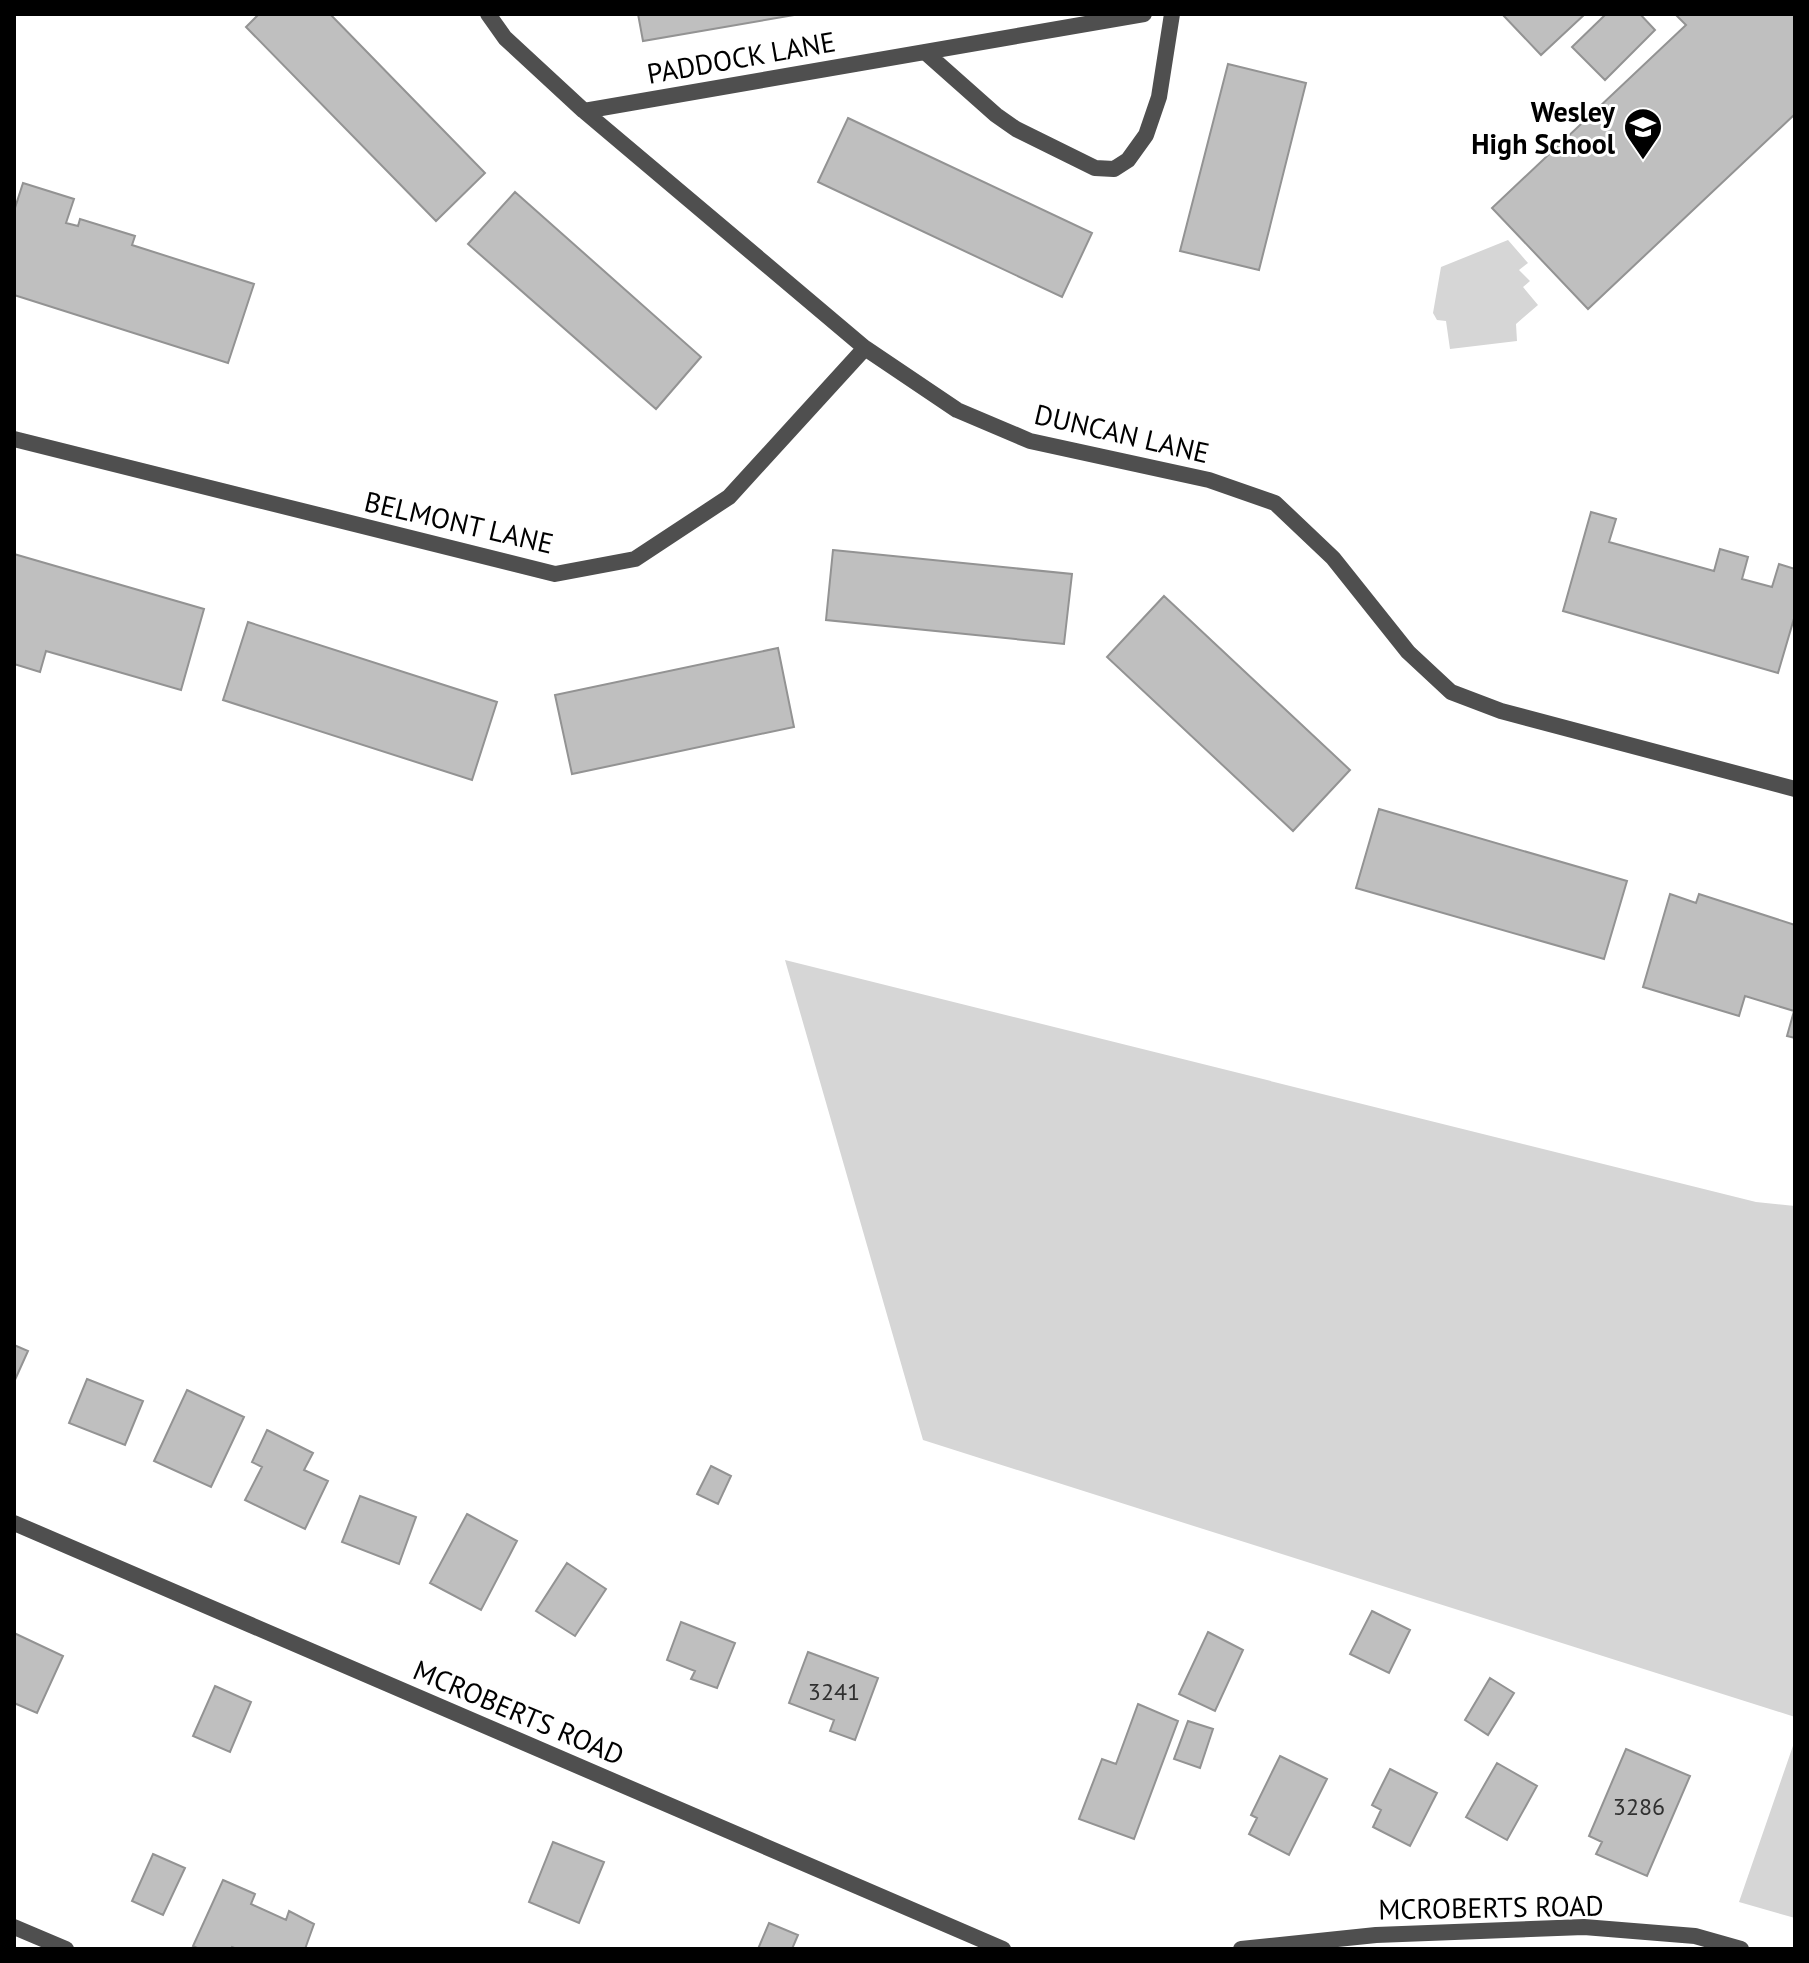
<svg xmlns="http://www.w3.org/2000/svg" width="1809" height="1963" viewBox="0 0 1809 1963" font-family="'PT Sans',sans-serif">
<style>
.green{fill:#d6d6d6}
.building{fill:#bfbfbf;stroke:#939393;stroke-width:2}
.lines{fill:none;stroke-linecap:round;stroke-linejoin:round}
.street{stroke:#4f4f4f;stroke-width:16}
.labels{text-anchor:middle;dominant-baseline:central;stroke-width:6;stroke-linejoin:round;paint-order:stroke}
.number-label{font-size:24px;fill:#303030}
.street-label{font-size:28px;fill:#000;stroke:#fff}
.poi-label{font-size:28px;font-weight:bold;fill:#000;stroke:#fff;text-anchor:end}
</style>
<rect width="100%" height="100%" fill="#fff"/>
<path class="green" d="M1508,240L1528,263L1519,270L1530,281L1523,287L1538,305L1516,324L1517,341L1450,349L1446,321L1437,320L1433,313L1441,267Z
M785,960L1756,1202L1795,1206V1717L923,1440Z
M1795,1740V1918L1739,1902Z"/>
<path class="building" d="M259,14H330L485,173L436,221L246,27Z
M638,14H800L643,41Z
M1502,14H1585L1541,55Z
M1606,14H1640L1655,30L1605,80L1572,47Z
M1675,14H1795V114L1588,309L1492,208L1686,25Z
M1228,64L1306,83L1259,270L1180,251Z
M848,118L1092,233L1062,297L818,182Z
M23,183L74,199L66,223L78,226L80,219L135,236L132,245L254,284L228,363L14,295V211Z
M515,192L701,357L656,409L468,244Z
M1591,512L1616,519L1609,542L1714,571L1720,549L1748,557L1742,579L1772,587L1779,564L1795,569V615L1778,673L1563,611Z
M833,550L1072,574L1064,644L826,620Z
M14,554L204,609L181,690L46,651L40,672L14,664Z
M1164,596L1350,770L1293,831L1107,657Z
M248,622L497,702L472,780L223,700Z
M778,648L794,727L572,774L555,695Z
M1379,809L1627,881L1604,959L1356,888Z
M1670,894L1696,903L1699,894L1795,925V1038L1787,1036L1794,1011L1745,996L1739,1016L1643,987Z
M14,1345L28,1351L14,1382Z
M87,1379L143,1401L125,1445L69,1423Z
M187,1390L244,1417L211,1487L154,1461Z
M267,1430L313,1453L304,1470L328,1481L305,1529L245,1500L262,1467L252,1462Z
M711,1466L731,1476L718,1504L697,1494Z
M360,1496L416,1517L399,1564L342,1542Z
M467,1514L517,1541L481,1610L430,1583Z
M567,1563L606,1589L575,1636L536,1611Z
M1372,1611L1410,1630L1389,1673L1350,1654Z
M681,1622L735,1643L717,1688L691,1679L695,1671L667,1660Z
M1208,1632L1243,1650L1215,1711L1179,1694Z
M14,1633L63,1656L37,1713L14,1703Z
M808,1652L878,1678L855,1740L830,1731L834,1720L789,1703Z
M1490,1678L1514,1693L1488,1735L1465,1720Z
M215,1686L251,1702L230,1752L193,1736Z
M1138,1704L1178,1721L1134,1839L1079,1819L1102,1759L1116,1764Z
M1188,1721L1213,1729L1200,1768L1174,1759Z
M1626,1749L1690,1776L1647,1876L1596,1854L1602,1842L1589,1836Z
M1280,1756L1327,1779L1289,1855L1249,1834L1257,1818L1251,1815Z
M1497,1763L1537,1786L1507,1840L1466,1817Z
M1390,1769L1437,1793L1410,1846L1373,1827L1381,1810L1372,1805Z
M553,1842L604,1862L579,1923L529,1902Z
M153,1854L185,1868L163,1915L132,1901Z
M223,1880L255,1894L251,1904L286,1920L289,1911L314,1924L305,1949H237L232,1947L231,1949H199L193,1946Z
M769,1923L798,1935L792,1949H758Z"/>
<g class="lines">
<path class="street" d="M488,14L505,38L584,111L865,348L957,410L1030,441L1209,480L1275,503L1333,558L1408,652L1451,692L1501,711L1795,789
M925,52L996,115L1016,129L1095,168L1114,169L1128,160L1146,135L1159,97L1172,14
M584,111L1144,14
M14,439L555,574L635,559L729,497L865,348
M14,1523L1003,1949
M14,1927L66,1949
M1241,1949L1376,1935L1584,1927L1695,1936L1741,1949"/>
</g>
<defs>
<symbol id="school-pin" viewBox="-11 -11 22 30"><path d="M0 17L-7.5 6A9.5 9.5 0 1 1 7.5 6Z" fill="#000" stroke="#fff"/><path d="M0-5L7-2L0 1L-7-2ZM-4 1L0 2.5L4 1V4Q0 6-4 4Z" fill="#fff"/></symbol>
</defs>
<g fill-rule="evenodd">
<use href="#school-pin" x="1621" y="105" width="44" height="60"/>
</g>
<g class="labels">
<g class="number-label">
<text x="834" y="1691">3241</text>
<text x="1639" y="1806">3286</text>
</g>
<g class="street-label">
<text transform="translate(741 57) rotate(-10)">PADDOCK LANE</text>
<text transform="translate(1122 433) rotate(13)">DUNCAN LANE</text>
<text transform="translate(459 522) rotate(13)">BELMONT LANE</text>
<text transform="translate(519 1712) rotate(23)">MCROBERTS ROAD</text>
<text transform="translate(1491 1907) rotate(-1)">MCROBERTS ROAD</text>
</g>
<g class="poi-label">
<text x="1615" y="111">Wesley<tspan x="1615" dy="32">High School</tspan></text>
</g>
</g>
<rect width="1809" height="1963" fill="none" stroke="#000000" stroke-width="32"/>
</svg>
